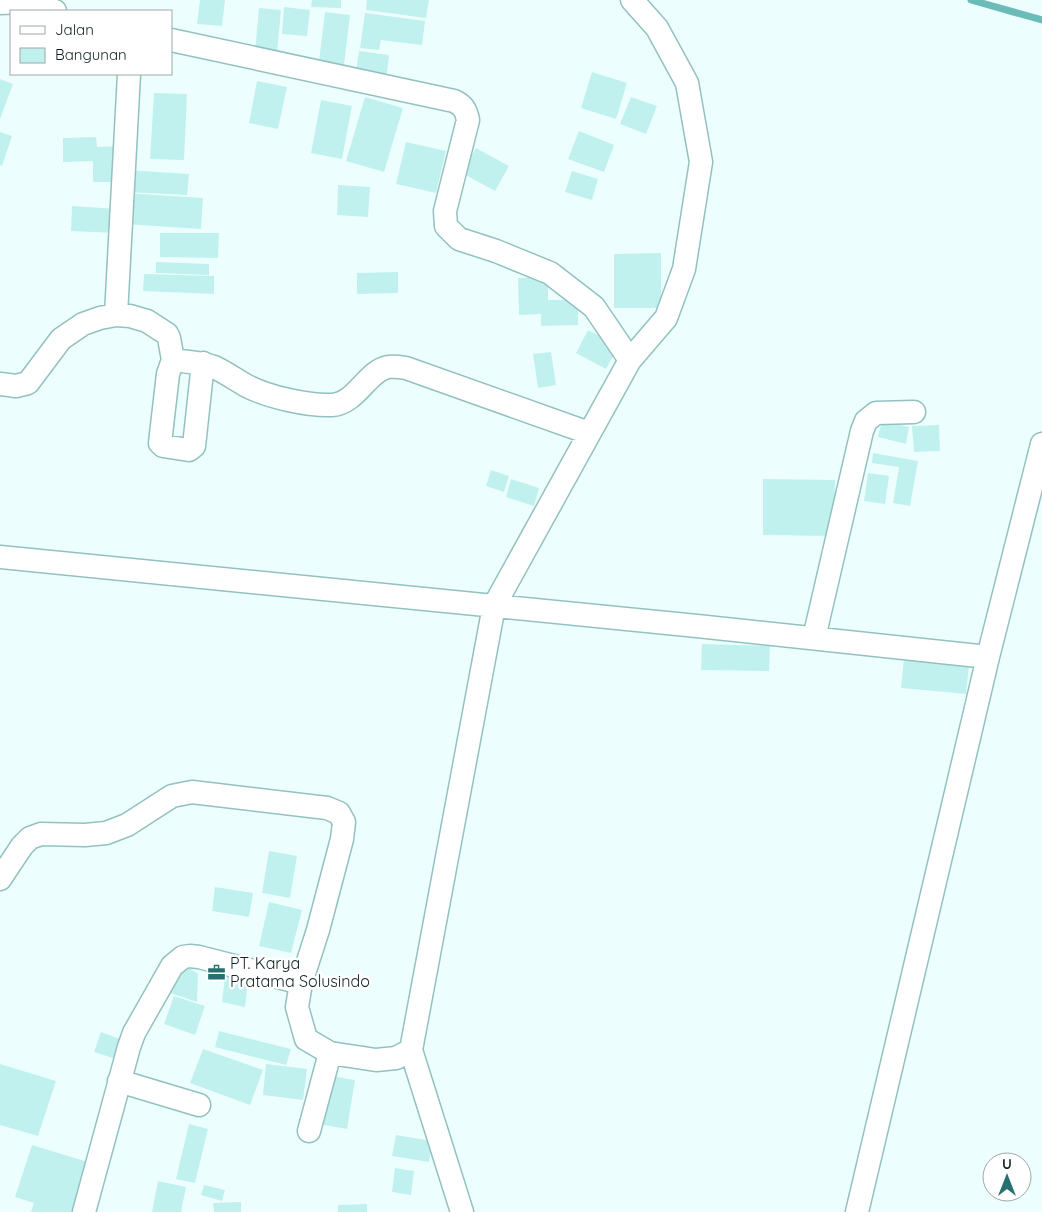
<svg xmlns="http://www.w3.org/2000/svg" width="1042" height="1212" viewBox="0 0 1042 1212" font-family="Quicksand,sans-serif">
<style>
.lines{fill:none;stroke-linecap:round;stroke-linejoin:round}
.stream{stroke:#6bbbb9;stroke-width:7}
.building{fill:#c1f1ef}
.minor-casing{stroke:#93c1c0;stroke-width:25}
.minor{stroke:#fff;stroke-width:22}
.labels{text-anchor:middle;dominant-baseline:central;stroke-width:5;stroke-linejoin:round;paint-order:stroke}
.poi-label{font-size:16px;fill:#102322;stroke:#fff;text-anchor:start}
</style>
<rect width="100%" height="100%" fill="#ecfffe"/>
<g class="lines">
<path class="stream" d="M971,0L1042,20"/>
</g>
<path class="building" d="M200,0H225L222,26L197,24Z
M312,0H341V8L311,7Z
M367,0H429L426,18L366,10Z
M284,7L310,10L307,36L282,34Z
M259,8L281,10L277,54L255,52Z
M325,12L350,15L343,73L318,70Z
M365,13L425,21L422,45L381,40L379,50L360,48Z
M359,51L389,55L386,82L355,78Z
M592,72L627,83L616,119L581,108Z
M0,79L13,84L0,119Z
M257,81L287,87L278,129L249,123Z
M154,93L187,94L184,160L150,159Z
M365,97L403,108L384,172L346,161Z
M631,97L657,106L646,134L620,124Z
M321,100L352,106L342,159L311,153Z
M579,131L614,145L604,172L568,159Z
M0,132L12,136L2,166L0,165Z
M96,137L97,147L121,146V182H93V161L63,162V138Z
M406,142L446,151L436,193L396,184Z
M476,148L509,166L495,191L462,173Z
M126,170L189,174L187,195L125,192Z
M572,171L598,179L592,200L565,192Z
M338,185L370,187L368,217L337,215Z
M126,193L203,198L201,229L124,224Z
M72,206L118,209L117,233L71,231Z
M160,233H219L218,258L160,257Z
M661,253V308H614V254Z
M156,262L209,264V275L156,273Z
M398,272V293L357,294V273Z
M144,274L214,276V294L143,291Z
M548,277V300H578V325L541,326V314L519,315L518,278Z
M588,330L619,346L606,369L576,353Z
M551,352L556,385L538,388L533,354Z
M882,421L909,427L906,444L878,437Z
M939,425L940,451L914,452L912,426Z
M873,453L918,461L910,506L893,503L899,467L872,463Z
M491,470L509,476L504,492L486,486Z
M868,473L889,476L885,504L864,501Z
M511,479L539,488L534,506L506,497Z
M763,479L835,480L834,536L763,535Z
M702,644L770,646L769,671L701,670Z
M904,659L969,665L966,694L901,688Z
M269,851L297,856L290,898L262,893Z
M215,887L253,893L249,917L212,911Z
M269,902L302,910L291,953L259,946Z
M181,962L198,974L197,1002L170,993Z
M226,968L249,972L245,1007L222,1002Z
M174,996L205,1006L195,1035L164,1024Z
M219,1031L291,1049L286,1065L215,1047Z
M101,1032L123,1040L116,1059L94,1052Z
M203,1049L263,1070L250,1105L190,1083Z
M0,1064L56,1081L38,1136L0,1125Z
M266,1064L307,1069L303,1100L263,1095Z
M326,1075L355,1080L347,1129L319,1124Z
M189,1124L208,1129L195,1183L176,1179Z
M396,1135L432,1141L429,1162L392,1156Z
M32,1145L91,1163L76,1212H31L34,1203L15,1197Z
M395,1168L414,1171L411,1195L392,1192Z
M158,1181L186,1187L181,1212H152Z
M204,1185L225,1190L222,1201L201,1195Z
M241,1202V1212H214L213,1203Z
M367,1204V1212H338V1205Z"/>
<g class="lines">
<defs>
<path id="minor" d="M0,3L24,2L55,11
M171,40L454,101C463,105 466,110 468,120L445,211L446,226L459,239L496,251L550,273L594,307L630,360
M116,315L129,74
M173,360C186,362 201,362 214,367C225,372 236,380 247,386C268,397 308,406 332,405C357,403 367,371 388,367C394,366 400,367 406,368L589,433
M0,384L16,386L28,383L61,339L83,324L100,318L116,315L130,316L147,321L167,334L169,338L173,360L168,374L160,443L163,446L189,450L194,446L203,363
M0,557L697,626L988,657
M814,638L862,431L866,421L876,413L914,412
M0,879L22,846L30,838L41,834L85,835L106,833L127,825L172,796L192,792L327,808L339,813L344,822L342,839L318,930L301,983L297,1007L306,1039L330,1053L376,1060L396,1058L411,1050
M119,1081L199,1105
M309,1131L330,1053
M84,1212L129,1047L134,1033L172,966L183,957L190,956L199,957L301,983
M462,1212L411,1050L494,606L630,360L666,318L684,269L701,162L687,83L657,28L632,0
M857,1212L988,657L1042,444"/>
</defs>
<use href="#minor" class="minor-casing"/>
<use href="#minor" class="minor"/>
</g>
<defs>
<symbol id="office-bare" viewBox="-9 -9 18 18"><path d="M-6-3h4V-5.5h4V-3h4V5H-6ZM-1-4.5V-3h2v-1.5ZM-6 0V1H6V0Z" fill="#267170" stroke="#fff" stroke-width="2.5" paint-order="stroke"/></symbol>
</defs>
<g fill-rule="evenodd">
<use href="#office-bare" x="204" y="960" width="25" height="25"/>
</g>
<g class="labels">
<g class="poi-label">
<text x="230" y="963">PT. Karya<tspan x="230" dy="18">Pratama Solusindo</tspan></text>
</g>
</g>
<rect x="10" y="10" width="162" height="65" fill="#ffffff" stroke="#9fa7a7"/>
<rect x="20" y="26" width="25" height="8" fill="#ffffff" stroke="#9fa7a7"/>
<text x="55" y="35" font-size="15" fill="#102322">Jalan</text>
<rect x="20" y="48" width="25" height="15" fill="#c1f1ef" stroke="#9fa7a7"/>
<text x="55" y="60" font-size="15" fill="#102322">Bangunan</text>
<g transform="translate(1007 1177)"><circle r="24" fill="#ffffff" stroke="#9fa7a7"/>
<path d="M0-4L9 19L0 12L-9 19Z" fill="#267170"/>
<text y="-8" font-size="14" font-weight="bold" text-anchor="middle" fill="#102322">U</text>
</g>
</svg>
